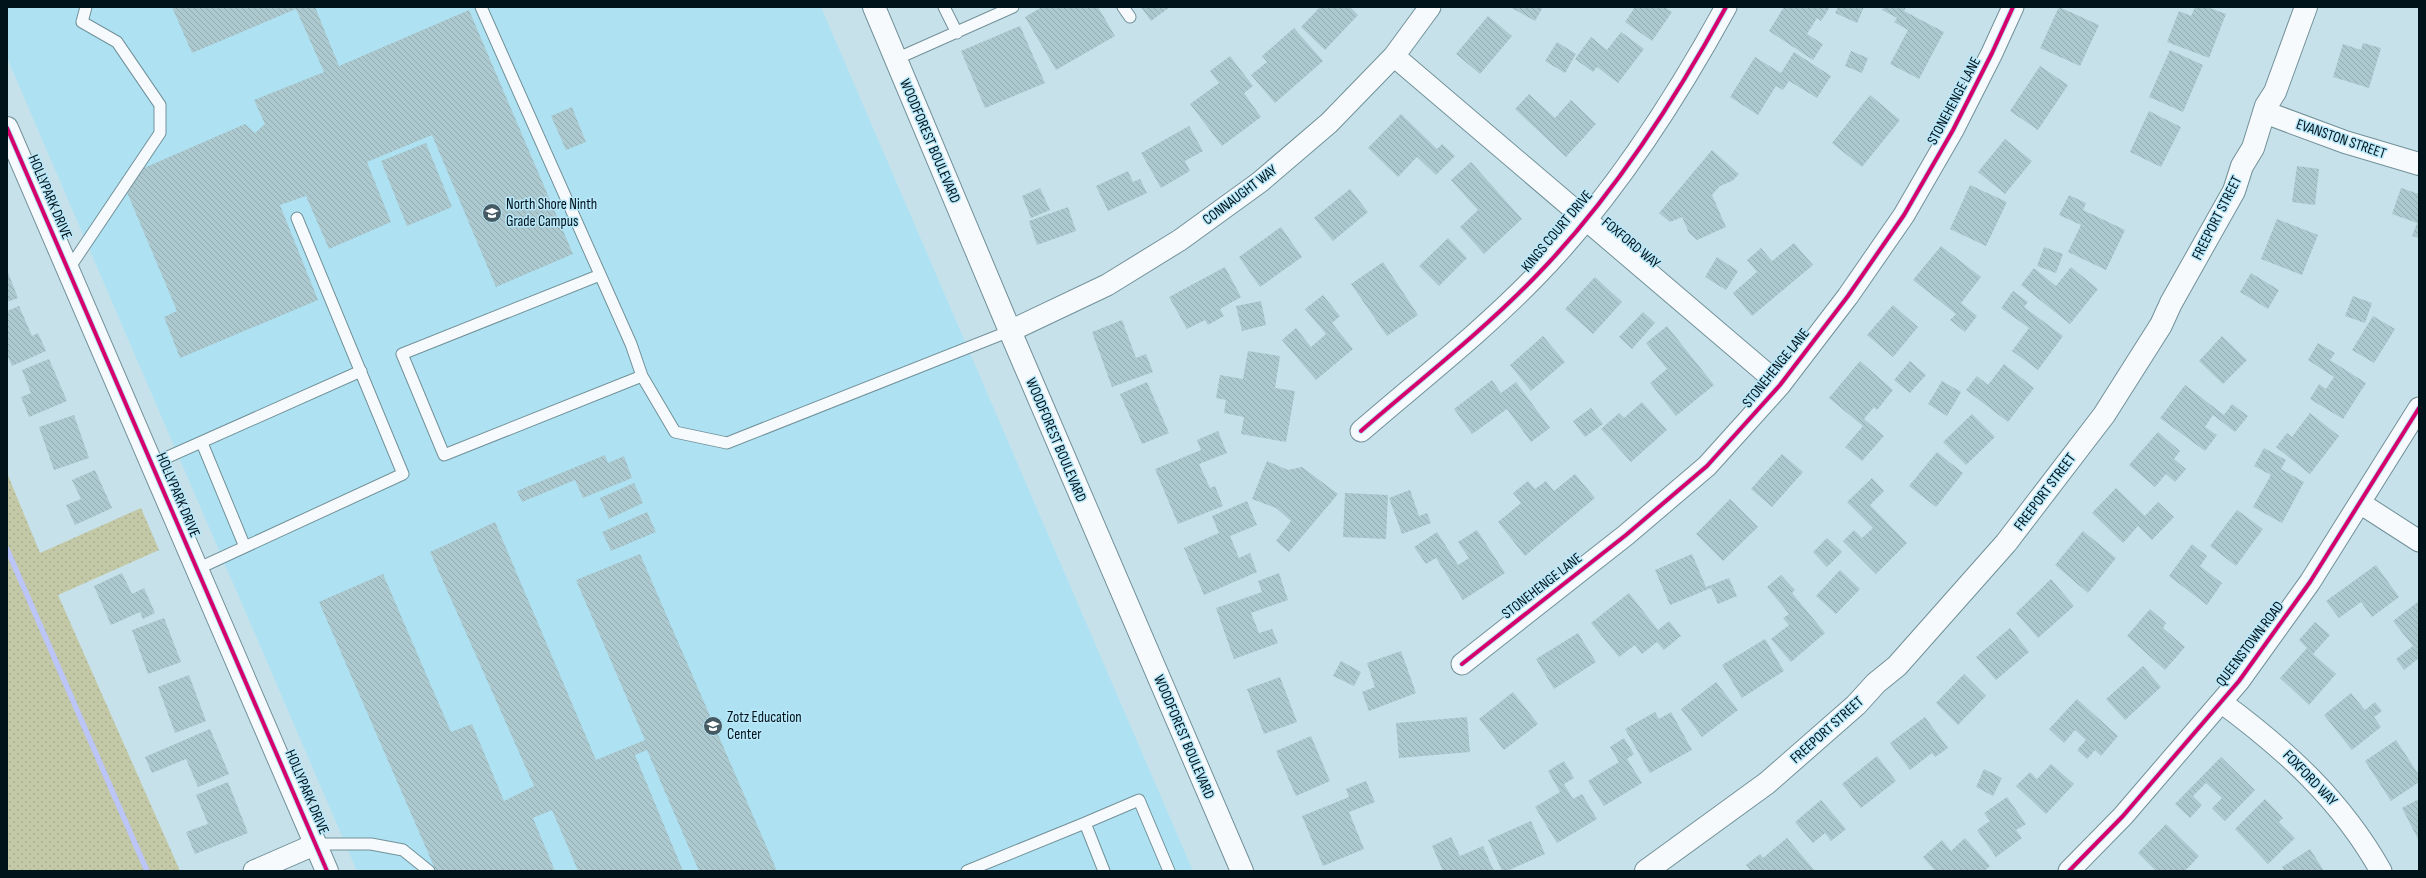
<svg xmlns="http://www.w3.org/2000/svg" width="2426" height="878" viewBox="0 0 2426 878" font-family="'Sofia Sans Condensed',sans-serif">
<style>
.built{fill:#aee2f3}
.grass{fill:url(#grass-dots)}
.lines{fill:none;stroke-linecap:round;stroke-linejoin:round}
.stream{stroke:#bbc5f7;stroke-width:5.5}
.building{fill:url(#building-back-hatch)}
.lane-casing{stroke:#71919a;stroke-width:13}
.street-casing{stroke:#71919a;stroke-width:23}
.secondary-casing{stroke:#71919a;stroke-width:24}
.lane{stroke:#f7fafc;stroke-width:11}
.street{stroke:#f7fafc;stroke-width:21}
.secondary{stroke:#f7fafc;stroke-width:22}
.cycleway-casing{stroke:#b8e8f9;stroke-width:6}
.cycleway{stroke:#d6006c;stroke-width:4}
.labels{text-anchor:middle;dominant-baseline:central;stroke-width:3;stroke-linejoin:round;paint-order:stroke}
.street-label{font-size:15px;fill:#00121a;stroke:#b8e8f9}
.poi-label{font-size:15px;fill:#00121a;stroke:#b8e8f9;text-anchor:start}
</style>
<defs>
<pattern id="grass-dots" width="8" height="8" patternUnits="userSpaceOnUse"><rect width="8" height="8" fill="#c3c9a6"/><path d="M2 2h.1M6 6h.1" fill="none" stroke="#a6ac8e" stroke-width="1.8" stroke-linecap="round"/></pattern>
<pattern id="building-back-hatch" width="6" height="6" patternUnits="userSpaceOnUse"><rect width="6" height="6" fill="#acc9cf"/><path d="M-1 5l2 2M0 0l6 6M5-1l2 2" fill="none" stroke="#92acb1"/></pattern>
</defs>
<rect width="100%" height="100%" fill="#c7e1ea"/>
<path class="built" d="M7,7H821L1193,871H357L7,58Z"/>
<path class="grass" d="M7,473L40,553L141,508L159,550L58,595L180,871H7Z"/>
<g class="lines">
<path class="stream" d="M7,549L147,871"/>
</g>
<path class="building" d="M172,7H315L339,66L469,10L573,254L496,287L432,135L367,162L391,222L329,249L306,196L280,205L318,300L180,358L164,317L177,311L121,178L245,124L255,133L265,124L254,100L324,72L296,9L192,53Z
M1042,7H1098L1115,36L1056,70L1025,17Z
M1141,7H1170L1151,21Z
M1320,7H1350L1358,15L1325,50L1301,27Z
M1510,7H1543L1535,21Z
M1635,7H1665L1672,12L1652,41L1625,22Z
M1784,7H1830L1821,21L1817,18L1807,34L1823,44L1813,60L1769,31Z
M1838,7H1864L1857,23L1835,13Z
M1884,7H1906L1904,11L1944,32L1919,79L1890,64L1908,30L1894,22L1897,18L1882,10Z
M2059,7L2099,25L2080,66L2040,48Z
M2195,7H2207L2226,14L2209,58L2167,42L2179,11L2191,16Z
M1488,16L1512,36L1480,74L1456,54Z
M1020,26L1045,83L985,108L961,51Z
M1294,28L1323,61L1275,103L1251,75L1267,62L1262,56Z
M1621,32L1644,49L1618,83L1597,67L1593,72L1575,59L1591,37L1607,50Z
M1557,42L1576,54L1565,73L1545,61Z
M2363,43L2381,48L2369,88L2333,77L2343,44L2361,50Z
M2170,50L2203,65L2183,112L2149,97Z
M1851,51L1868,58L1862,73L1845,66Z
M1794,52L1831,76L1817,98L1789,81L1783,90L1776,86L1758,115L1730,97L1755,57L1781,73Z
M1230,56L1253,86L1244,93L1261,117L1222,146L1190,104L1219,83L1210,71Z
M2040,66L2068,85L2038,130L2010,111Z
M1529,94L1555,118L1571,100L1596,124L1566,157L1515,109Z
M1870,95L1900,120L1862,167L1832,143Z
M572,107L586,142L566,150L551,116Z
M2149,111L2181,127L2161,167L2130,152Z
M1401,114L1437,149L1442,144L1455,156L1436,175L1417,157L1398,177L1368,148Z
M1189,126L1203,151L1185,161L1190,171L1161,188L1141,153Z
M2005,139L2032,161L2005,194L1978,172Z
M426,143L452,207L407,226L381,161Z
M1712,150L1739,174L1732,181L1720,186L1712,195L1726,227L1697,240L1689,233L1682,217L1670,222L1659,213Z
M1471,162L1522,219L1484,254L1460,227L1478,210L1451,180Z
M2297,166L2319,169L2315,205L2292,202Z
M1128,171L1133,182L1140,179L1147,193L1108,211L1096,186Z
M1970,185L2007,202L1986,246L1950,229Z
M1040,188L1050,210L1031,218L1022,196Z
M2401,188L2419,194V238L2412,236L2417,223L2392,214Z
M1350,189L1368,212L1333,241L1314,218Z
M2069,195L2086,203L2083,210L2125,230L2106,270L2068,252L2081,225L2059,215Z
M1068,207L1076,231L1037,245L1029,221Z
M2277,219L2318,235L2302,275L2261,259Z
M1281,227L1302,257L1260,287L1239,257Z
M1448,238L1467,258L1439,286L1419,266Z
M1794,243L1813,265L1752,316L1733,293L1757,272L1747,260L1761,248L1772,261Z
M1941,246L1981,277L1961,303L1977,316L1965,332L1950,320L1956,314L1913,280Z
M2044,247L2063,254L2056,273L2037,266Z
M1717,257L1738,271L1726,290L1705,277Z
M1383,262L1418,315L1387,336L1351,284Z
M1225,267L1241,297L1220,309L1224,316L1208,325L1205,320L1187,329L1169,297Z
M2071,267L2098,289L2070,324L2021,285L2034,268L2056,286Z
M7,270L18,298L7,302Z
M2251,273L2279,290L2268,309L2240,292Z
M1595,277L1622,302L1593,334L1565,309Z
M2013,291L2028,302L2024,307L2063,336L2038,370L2012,351L2029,328L2001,308Z
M1323,295L1340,316L1332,323L1353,349L1316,380L1282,340L1296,328L1311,347L1326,334L1305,309Z
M2353,296L2372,303L2365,323L2345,316Z
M1261,301L1266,325L1242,331L1236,306Z
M1893,305L1918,327L1893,357L1867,335Z
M19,306L32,336L38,333L46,351L12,366L7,355V311Z
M1643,312L1655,323L1632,349L1619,337Z
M2373,316L2395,329L2374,363L2352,350Z
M1122,320L1136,358L1146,354L1153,372L1112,387L1092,332Z
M1667,326L1714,385L1676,416L1650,383L1667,369L1646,343Z
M1543,336L1565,362L1531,391L1510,365Z
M2222,336L2247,360L2223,384L2199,361Z
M2318,343L2335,353L2330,360L2366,383L2343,419L2310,399L2319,384L2326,389L2334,377L2308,360Z
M1248,351L1280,356L1275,388L1295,391L1286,442L1241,434L1244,417L1224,413L1226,400L1216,398L1220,375L1243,379Z
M49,359L67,401L29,417L21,397L31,393L22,370Z
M1860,361L1893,390L1877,410L1874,407L1864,419L1884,436L1862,461L1845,447L1863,426L1829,398Z
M1910,361L1926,375L1910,393L1894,380Z
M2004,364L2034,388L2008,422L1966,390L1977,376L1988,385Z
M1492,380L1501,393L1516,382L1550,428L1531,442L1507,409L1472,434L1454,409Z
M1942,381L1961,392L1947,416L1928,404Z
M1147,382L1169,433L1142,444L1120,394Z
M2185,385L2224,415L2232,404L2248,416L2235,432L2213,415L2205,427L2217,435L2205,451L2160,418Z
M1642,402L1667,430L1631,462L1601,429L1619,413L1624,418Z
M1591,408L1603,424L1585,437L1573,421Z
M2310,413L2339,436L2310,474L2276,447L2287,433L2292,437Z
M1972,414L1995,437L1966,465L1943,442Z
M74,415L89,458L54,470L39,427Z
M1218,431L1227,453L1199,464L1210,488L1215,486L1223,506L1178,524L1155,469L1201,450L1197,440Z
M2158,432L2180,451L2174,459L2186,469L2175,482L2166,474L2155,487L2129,465Z
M2264,448L2286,460L2281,469L2304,482L2282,523L2253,507L2271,475L2254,466Z
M1937,452L1963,473L1936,507L1909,486Z
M1782,454L1803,472L1772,507L1751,489Z
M605,455L608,463L624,456L632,478L583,498L575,480L522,502L517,491Z
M1267,461L1288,470L1302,467L1338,494L1289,552L1276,541L1291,521L1276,508L1252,499Z
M95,470L112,508L75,525L66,505L81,499L72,480Z
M1575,474L1595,498L1525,556L1498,522L1521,503L1513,493L1528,481L1535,489L1546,481L1554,491Z
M1872,478L1884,491L1870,505L1907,543L1876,574L1843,541L1854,530L1862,538L1873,528L1847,502Z
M634,483L643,503L609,519L600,498Z
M2116,488L2145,516L2158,502L2174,517L2152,540L2138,526L2123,543L2092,513Z
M1410,490L1419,516L1427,513L1431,523L1402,534L1389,498Z
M1345,493L1388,495L1386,539L1343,537Z
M1730,499L1758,527L1723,561L1696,534Z
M1247,501L1257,525L1230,536L1239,558L1250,553L1257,572L1204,595L1184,548L1219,533L1212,516Z
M2237,510L2263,529L2236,566L2210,546Z
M647,512L656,532L611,551L602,532Z
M495,522L596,760L645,740L576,580L640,554L777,871H699L647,750L635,755L683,871H578L552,810L533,818L555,871H436L319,602L383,574L451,732L472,724L504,801L534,786L430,552Z
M1477,530L1505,573L1463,600L1436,558L1426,564L1414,547L1437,532L1458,565L1469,558L1458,542Z
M2083,531L2116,558L2088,593L2055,565Z
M1827,538L1842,552L1827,567L1813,552Z
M2192,544L2207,556L2200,566L2222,583L2207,605L2169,576Z
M1692,554L1706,587L1729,578L1737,596L1718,604L1711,588L1670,605L1655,570Z
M2376,565L2399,597L2372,617L2361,602L2339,618L2326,601Z
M1840,570L1860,589L1836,614L1816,596Z
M122,573L132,594L144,588L155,613L143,619L140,612L111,625L94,586Z
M1279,573L1288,600L1251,613L1259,633L1272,629L1278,643L1234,659L1216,608L1262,592L1258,581Z
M1781,575L1795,590L1792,593L1825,633L1791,662L1771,639L1789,625L1783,618L1789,614L1767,587Z
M2051,579L2074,606L2038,638L2016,613Z
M1629,593L1658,630L1669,621L1681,636L1664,650L1657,642L1642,654L1635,645L1619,657L1591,623Z
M2419,601V658L2404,670L2396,659L2413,646L2393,621Z
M2150,609L2166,623L2163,628L2185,647L2165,670L2127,636Z
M164,618L181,662L148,674L132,630Z
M2315,622L2330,635L2313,654L2336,674L2309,705L2280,678L2307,648L2299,640Z
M2010,628L2029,652L1996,680L1976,657Z
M1578,633L1596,662L1554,689L1536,659Z
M1765,639L1784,671L1742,698L1722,665Z
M1401,651L1416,693L1369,711L1362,692L1375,687L1367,663Z
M1341,661L1361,672L1354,686L1333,676Z
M2143,666L2161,687L2125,720L2106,699Z
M1964,674L1986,696L1958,725L1936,703Z
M189,675L206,721L175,733L158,687Z
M1280,677L1297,722L1264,734L1247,689Z
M1716,682L1738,710L1702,737L1681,709Z
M1513,692L1538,724L1504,750L1479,719Z
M2351,693L2365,710L2375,702L2382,711L2374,717L2381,727L2352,750L2324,715Z
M2077,699L2118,736L2101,756L2095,750L2087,759L2077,750L2086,740L2075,730L2064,743L2049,729Z
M1655,712L1659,719L1671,712L1692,750L1650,773L1625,729Z
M1467,717L1470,752L1399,758L1396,723Z
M1925,717L1948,748L1935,757L1932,753L1910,770L1890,743Z
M210,729L229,774L198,787L186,759L152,773L145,757Z
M1311,736L1330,781L1296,796L1276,751Z
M1624,738L1634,754L1627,759L1642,783L1604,806L1588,781L1619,762L1610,747Z
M2396,740L2419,775V782L2391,801L2365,761Z
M1877,756L1896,781L1861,808L1842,784Z
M2221,757L2255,790L2225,821L2212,808L2222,798L2206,783L2193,796L2202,805L2190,818L2175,804Z
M1564,761L1574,778L1564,784L1573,799L1582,794L1597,819L1557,843L1535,807L1560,792L1548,771Z
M2051,764L2074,784L2046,814L2016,786L2030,772L2037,779Z
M1984,769L2002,778L1993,796L1976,787Z
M1366,781L1375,802L1349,812L1364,849L1323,866L1302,816L1349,797L1346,789Z
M228,782L248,833L195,854L186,832L208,824L196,795Z
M2007,797L2026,824L2016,830L2022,838L1996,857L1977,830L1990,821L1984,813Z
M2265,799L2283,818L2279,822L2295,838L2268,864L2235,829Z
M2419,799V841L2402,808Z
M1821,800L1846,829L1831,841L1825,833L1813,843L1795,822Z
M1531,821L1545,854L1507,871H1502L1488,840Z
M2166,824L2199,856L2185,871H2156L2138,853Z
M1451,837L1460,856L1483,846L1494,871H1443L1432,846Z
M1787,838L1815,871H1751L1746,865L1760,854L1763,858Z
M1965,838L1990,866L1984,871H1935L1923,857L1942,840L1951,851Z
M2310,849L2324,871H2285L2282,867Z"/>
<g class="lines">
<defs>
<path id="lane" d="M481,7L631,344L642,376L675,432L727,443L1010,331
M944,7L957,33
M1123,7L1130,17
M896,59L1013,7
M68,270L160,133V105L117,42L82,22L86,7
M600,275L402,354L444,455L642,376
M202,443L245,547
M152,464L361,371
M197,569L403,474L297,218
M1085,823L1139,800L1169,871
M316,844H371L403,850L429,871
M967,871L1085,823L1104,871"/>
<path id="street" d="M1394,56L1780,385
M1010,331L1107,285L1180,240L1260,182L1329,123L1394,56L1430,7
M1361,431C1420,380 1483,331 1537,275C1611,199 1675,100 1726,7
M2360,503L2419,541
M1462,664L1626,535L1707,466L1780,385L1848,296L1904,215L1953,130L1992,53L2013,7
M2221,702C2286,750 2341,800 2381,871
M254,871L316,844
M2069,871L2123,816L2239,681L2310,582L2419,408"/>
<path id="secondary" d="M874,7L1010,331L1242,871
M2264,112L2345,142L2419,164
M7,128L327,871
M1646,871L1767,783L1856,705L1876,683L1897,666L2006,543L2104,415L2161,325L2171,303L2234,191L2242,166L2253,148L2266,106L2275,92L2306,7"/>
</defs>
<use href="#lane" class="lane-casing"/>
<use href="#street" class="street-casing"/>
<use href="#secondary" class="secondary-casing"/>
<use href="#lane" class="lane"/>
<use href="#street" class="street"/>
<use href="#secondary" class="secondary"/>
<defs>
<path id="cycleway" d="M7,128L327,871
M1361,431C1420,380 1483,331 1537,275C1611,199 1675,100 1726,7
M1462,664L1626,535L1707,466L1780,385L1848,296L1904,215L1953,130L1992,53L2013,7
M2069,871L2123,816L2239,681L2310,582L2419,408"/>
</defs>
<use href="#cycleway" class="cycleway-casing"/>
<use href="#cycleway" class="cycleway"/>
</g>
<defs>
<symbol id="school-disc" viewBox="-11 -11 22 22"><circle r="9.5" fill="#465a63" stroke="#b8e8f9"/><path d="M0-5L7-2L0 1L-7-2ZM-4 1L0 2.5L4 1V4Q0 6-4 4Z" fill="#fff"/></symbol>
</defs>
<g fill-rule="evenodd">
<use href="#school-disc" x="481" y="202" width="22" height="22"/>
<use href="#school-disc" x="702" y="715" width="22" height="22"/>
</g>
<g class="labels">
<g class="street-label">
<text transform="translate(1954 101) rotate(-62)">STONEHENGE LANE</text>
<text transform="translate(2341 139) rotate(19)">EVANSTON STREET</text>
<text transform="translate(930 141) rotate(67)">WOODFOREST BOULEVARD</text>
<text transform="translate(1240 195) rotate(-37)">CONNAUGHT WAY</text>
<text transform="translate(50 197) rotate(67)">HOLLYPARK DRIVE</text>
<text transform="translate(2217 218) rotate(-63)">FREEPORT STREET</text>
<text transform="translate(1557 231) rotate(-50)">KINGS COURT DRIVE</text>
<text transform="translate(1631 243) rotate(40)">FOXFORD WAY</text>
<text transform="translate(1776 368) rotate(-51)">STONEHENGE LANE</text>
<text transform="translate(1056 440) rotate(67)">WOODFOREST BOULEVARD</text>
<text transform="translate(2045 492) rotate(-53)">FREEPORT STREET</text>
<text transform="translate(178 495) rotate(67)">HOLLYPARK DRIVE</text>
<text transform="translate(1542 586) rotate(-38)">STONEHENGE LANE</text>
<text transform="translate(2250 644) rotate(-53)">QUEENSTOWN ROAD</text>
<text transform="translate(1827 730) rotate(-42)">FREEPORT STREET</text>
<text transform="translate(1184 737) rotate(67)">WOODFOREST BOULEVARD</text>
<text transform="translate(2310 778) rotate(46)">FOXFORD WAY</text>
<text transform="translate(307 792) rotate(67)">HOLLYPARK DRIVE</text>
</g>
<g class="poi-label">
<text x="506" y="204">North Shore Ninth<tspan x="506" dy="17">Grade Campus</tspan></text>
<text x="727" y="717">Zotz Education<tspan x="727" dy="17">Center</tspan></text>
</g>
</g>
<rect width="2426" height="878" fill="none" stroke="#00121a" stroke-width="16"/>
</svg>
